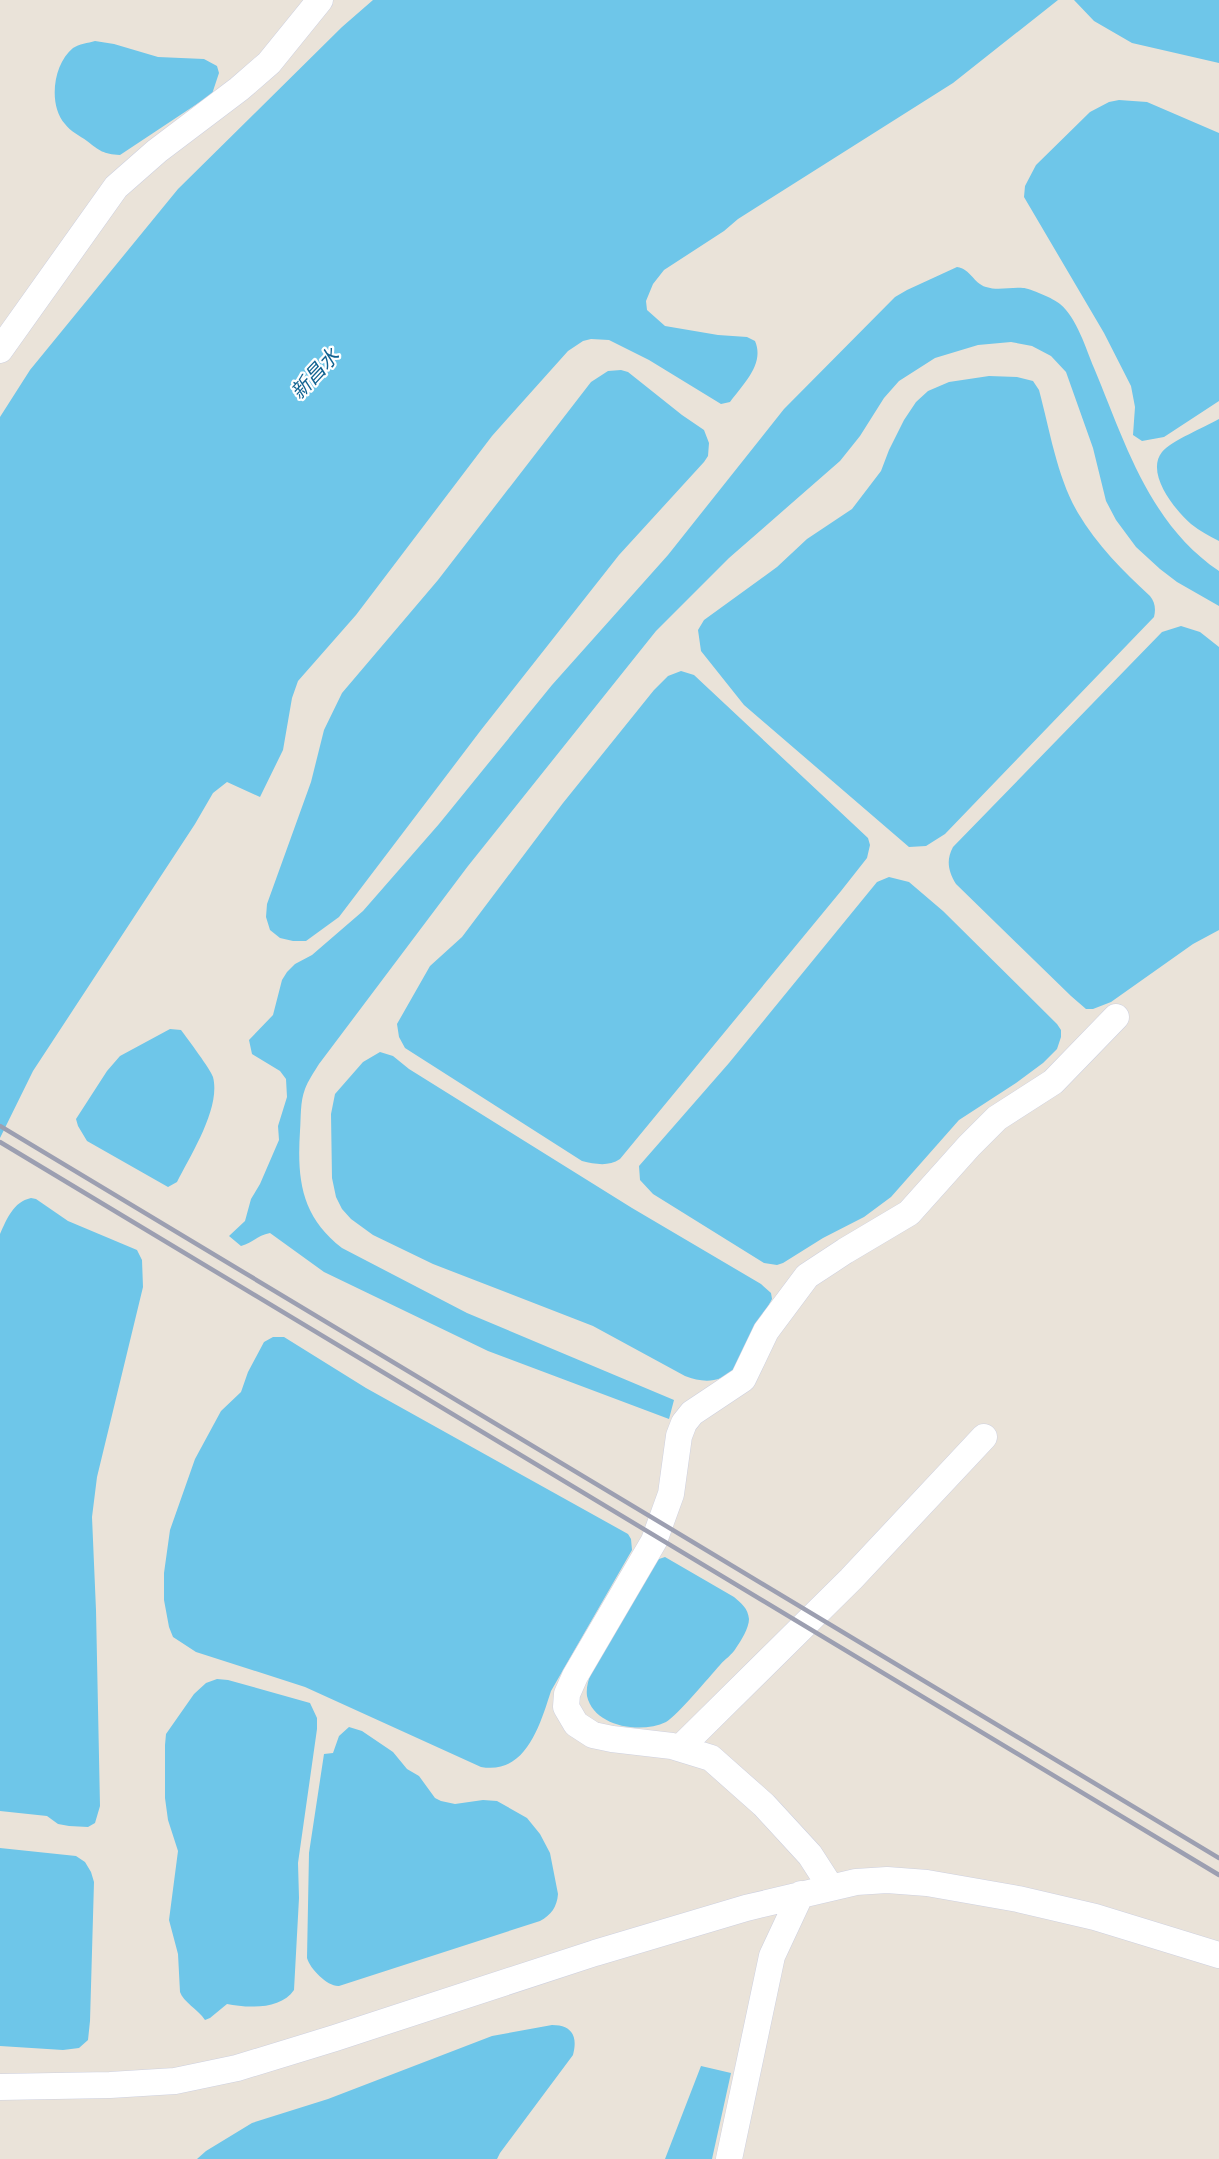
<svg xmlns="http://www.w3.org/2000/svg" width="1219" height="2159" viewBox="0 0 1219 2159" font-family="Commissioner,'Noto Sans SC',sans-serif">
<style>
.water{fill:#6ec6e9}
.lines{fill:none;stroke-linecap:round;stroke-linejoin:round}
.minor-casing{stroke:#ced1e0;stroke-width:27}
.minor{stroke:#fff;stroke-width:26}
.rail{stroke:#9c9fb1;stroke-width:4.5}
.labels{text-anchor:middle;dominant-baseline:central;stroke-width:4.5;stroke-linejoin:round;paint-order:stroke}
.water-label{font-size:20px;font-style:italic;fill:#126391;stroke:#fff}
</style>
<rect width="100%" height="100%" fill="#eae3d9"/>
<path class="water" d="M373,0H1058L953,83L738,219L724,231L664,270L653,284L646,301L647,310L665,326L718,335L747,337L755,341C765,364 743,384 730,402L721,404L649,360L609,340L591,339L583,341L568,351L492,436L356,615L298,681L292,698L283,750L260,797L227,782L213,793L195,824L33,1071L0,1138V417L30,370L178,189L342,27Z
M1074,0H1219V63L1132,43L1094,21Z
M95,41L114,44L158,57L204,59L217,66L219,73L212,94L120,155C103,154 100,151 87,141C80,136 70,131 65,124C48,105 53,64 73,48C79,44 88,43 95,41Z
M1119,100L1147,102L1219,133V401L1164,437L1142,441L1133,435L1135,407L1131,386L1104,333L1024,197L1025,186L1036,165L1090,112L1109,102Z
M957,267C971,269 973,283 986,287C998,291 1010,287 1023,288C1029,288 1055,299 1060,304C1077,318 1086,349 1094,368C1125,442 1149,524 1219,571V606L1177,582L1160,569L1136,547L1116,520L1106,501L1093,448L1066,372L1051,356L1032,346L1011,342L978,345L935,358L899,381L884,398L860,436L840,461L729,558L656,631L468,866L319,1064C314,1072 308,1081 305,1089C300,1102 301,1117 300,1131C297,1179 301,1216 342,1248L467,1313L674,1400L669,1419L488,1351L324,1272L270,1233C258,1235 253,1243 241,1246L229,1236L245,1221L251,1199L260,1184L279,1140L278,1126L287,1097L286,1079L280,1071L252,1054L249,1040L273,1015L282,980L287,972L295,964L312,955L363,911L439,824L552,685L668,555L784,409L895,297L907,290Z
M621,370L628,372L682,415L704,430L709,443L708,456L704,462L619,555L481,730L339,917L306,941H293L280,938L270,930L266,917L267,904L311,782L324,730L342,693L438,580L591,382L608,371Z
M989,376L1017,377L1033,381L1039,390C1050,431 1057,477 1078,513C1097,545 1123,571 1150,596C1155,602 1156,609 1154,617L945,834L926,846L909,847L744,705L701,651L698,630L704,620L777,567L807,539L852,509L881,471L889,450L904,420L916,402L928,391L949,382Z
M1219,419V541C1209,536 1200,531 1191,524C1175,510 1145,473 1162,452C1171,441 1205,427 1219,419Z
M1181,626L1200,632L1219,647V930L1193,944L1111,1002L1093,1009H1086L1071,996L956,884C948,871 946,860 953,847L1162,632Z
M681,671L694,675L868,838L870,845L867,858L841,891L620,1159C608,1167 595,1164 582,1161L405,1048L399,1037L397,1024L430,966L462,937L563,803L654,690L668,676Z
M889,877L909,882L943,911L1057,1024L1061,1030V1037L1057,1049L1043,1063L1016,1083L959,1120L891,1197L864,1217L823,1238L783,1263L777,1265L764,1263L653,1194L640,1180L639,1166L729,1063L877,882Z
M170,1029L181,1030C187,1038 211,1070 213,1077C221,1108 191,1154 177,1182L168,1187L87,1141L78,1126L76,1119L107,1071L120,1056Z
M380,1052L393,1056L409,1069L632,1208L761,1284L771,1293L772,1299L734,1370C719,1383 703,1383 685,1376L593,1326L433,1264L373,1235L351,1219L342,1209L336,1197L332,1178L331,1114L335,1094L363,1062Z
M31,1198L36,1199L68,1221L137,1250L142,1260L143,1287L97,1477L92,1517L96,1610L100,1806L95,1823L88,1827L69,1826L58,1824L47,1816L0,1811V1234C7,1219 13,1202 31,1198Z
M273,1337H284L366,1388L628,1534L631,1539L632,1550L551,1691C540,1725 526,1775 481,1767L305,1687L196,1652L173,1637L169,1627L164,1600V1573L170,1530L195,1459L221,1411L241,1392L248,1372L264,1342Z
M665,1557L734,1597C741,1603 748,1608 749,1619C749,1628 741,1641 736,1648C732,1655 725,1659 720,1665C709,1677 677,1716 666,1722C641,1734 594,1727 587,1696C586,1688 588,1681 591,1673L654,1564L659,1559Z
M217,1679L228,1680L310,1703L317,1718V1729L298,1863L299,1898L294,1990C281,2010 247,2008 227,2004L210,2018L205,2020C198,2009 183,2002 180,1992L178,1954L169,1920L178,1851L168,1820L165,1798V1745L166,1734L194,1694L206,1683Z
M349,1727L362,1731L393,1752L407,1769L419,1776L435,1798L441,1801L455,1804L483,1800L497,1801L527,1818L540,1834L550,1853L558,1894C557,1907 551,1915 540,1921L339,1986C328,1987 310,1969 307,1958L309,1853L324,1754L333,1753L339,1736Z
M0,1848L76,1856L85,1862L91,1872L94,1882L90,2021L88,2040L79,2048L63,2050L0,2046Z
M552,2025C572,2025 578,2036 573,2055L500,2153L497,2159H197L206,2151L252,2123L328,2099L492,2036Z
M701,2066L731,2073L712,2159H665Z"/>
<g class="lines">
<defs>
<path id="minor" d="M0,350L116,187L157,151L239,89L269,63L320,0
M680,1748L851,1579L984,1437
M830,1886L810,1855L764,1805L711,1758L672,1746L612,1739L593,1735L576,1724L566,1707L567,1694L575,1676L654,1541L671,1494L679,1436L684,1423L692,1413L743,1379L766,1331L807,1276L845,1251L909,1213L969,1146L997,1118L1053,1082L1116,1017
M0,2087L110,2085L175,2081L237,2068L335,2038L595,1953L746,1908L856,1882L887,1880L927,1883L1018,1899L1095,1917L1219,1955
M729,2159L772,1956L801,1894"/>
</defs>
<use href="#minor" class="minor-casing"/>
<use href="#minor" class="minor"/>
<path class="rail" d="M0,1126L1219,1858
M0,1142L1219,1875"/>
</g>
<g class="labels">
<g class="water-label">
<text transform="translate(314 373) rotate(-47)">新昌水</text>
</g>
</g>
</svg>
